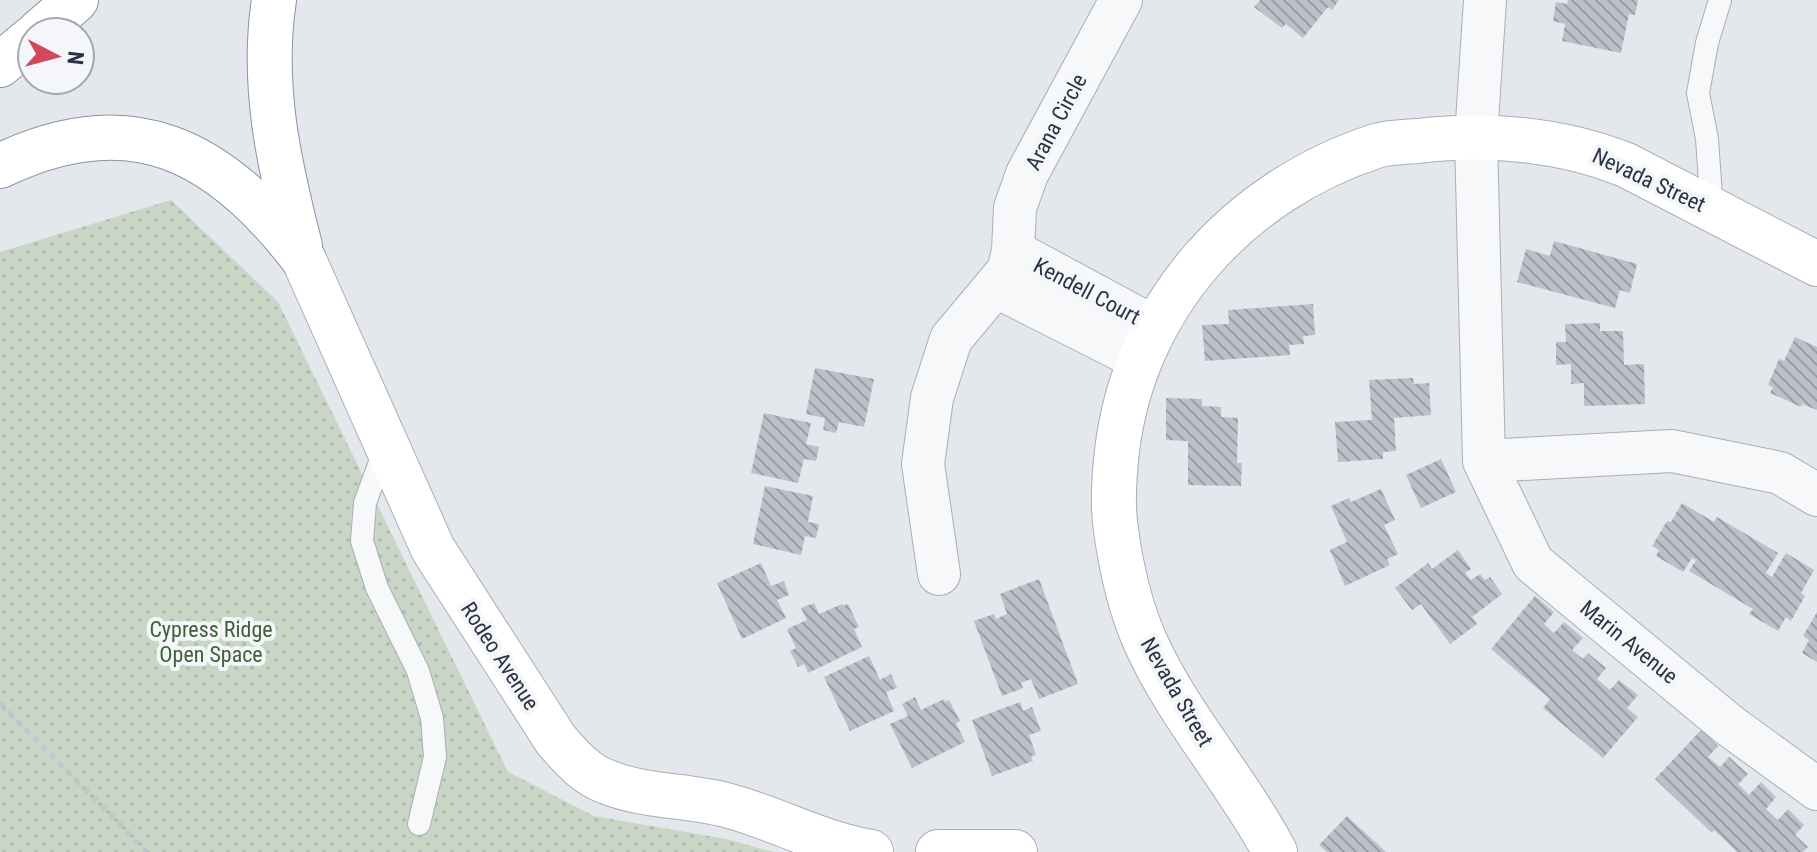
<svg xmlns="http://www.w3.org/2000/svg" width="1817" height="852" viewBox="0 0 1817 852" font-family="'Roboto Condensed',sans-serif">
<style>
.grass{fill:url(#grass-dots)}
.building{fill:url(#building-back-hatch)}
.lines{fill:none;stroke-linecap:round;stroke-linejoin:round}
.lane-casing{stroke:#a9aeb7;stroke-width:24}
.street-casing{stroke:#a9aeb7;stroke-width:44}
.secondary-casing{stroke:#a9aeb7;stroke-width:46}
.highway-casing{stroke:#8b94a3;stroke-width:46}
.path{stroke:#c2c5cb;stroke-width:5;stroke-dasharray:6 6;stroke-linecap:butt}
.lane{stroke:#f7f8fa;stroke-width:22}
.street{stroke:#f7f8fa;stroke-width:42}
.secondary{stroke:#fff;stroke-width:44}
.highway{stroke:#fff;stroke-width:44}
.labels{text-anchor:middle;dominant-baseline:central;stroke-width:8;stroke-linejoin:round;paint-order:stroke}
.street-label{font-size:22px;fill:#2b3445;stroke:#f4f6f9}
.park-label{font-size:22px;fill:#3f6138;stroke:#f4f6f9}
</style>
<defs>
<pattern id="grass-dots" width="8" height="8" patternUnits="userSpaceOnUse" patternTransform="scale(2)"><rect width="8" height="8" fill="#c9d6c5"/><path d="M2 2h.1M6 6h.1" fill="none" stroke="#adb8ab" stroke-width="1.8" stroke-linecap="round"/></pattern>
<pattern id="building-back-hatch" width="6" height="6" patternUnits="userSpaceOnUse" patternTransform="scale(2)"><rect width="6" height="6" fill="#bbc0ca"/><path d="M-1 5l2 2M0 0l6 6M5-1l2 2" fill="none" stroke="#989da6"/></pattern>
</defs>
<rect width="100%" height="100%" fill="#e4e7ec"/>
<path class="grass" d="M171,200L278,302L508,772L594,816L726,839L773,852H0V252Z"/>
<path class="building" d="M1260,0H1339L1332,10L1328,7L1303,38L1286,24L1282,28L1254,7Z
M1568,0H1638L1635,15L1629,14L1621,53L1562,41L1565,24L1553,21L1556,2L1567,4Z
M1554,241L1637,264L1630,293L1620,290L1615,308L1517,282L1526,249L1550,256Z
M1313,304L1315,335L1303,336L1304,344L1289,345L1290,355L1205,361L1202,325L1229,324L1228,310Z
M1600,323V331H1623L1624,365L1644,364L1645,404L1584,406V383L1571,384V364L1556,365V342H1566L1565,324Z
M1795,337L1817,347V410L1802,404L1801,407L1770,393L1773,387L1768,385L1779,359L1784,361Z
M815,368L874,379L864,427L839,422L836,433L823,430L825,418L806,414Z
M1413,378L1414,384L1429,383L1431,415L1394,418L1396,451L1383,452V459L1338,462L1335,422L1372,420L1369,380Z
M1166,398L1202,399V406L1221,407V417L1238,418L1237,463H1242L1241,486L1188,485V441L1166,440Z
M764,413L811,423L806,444L819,447L816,461L804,459L798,483L751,473Z
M1441,459L1456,492L1421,508L1406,475Z
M765,486L813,496L808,522L819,524L816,538L805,536L801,555L753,544Z
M1381,489L1395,520L1384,525L1398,554L1387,559L1390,565L1345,586L1330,550L1347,542L1331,506L1349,498L1351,502Z
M1682,503L1714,522L1717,517L1778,553L1766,573L1772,577L1786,553L1814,570L1801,593L1805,596L1791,621L1786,617L1778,631L1749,614L1753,609L1689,571L1696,560L1692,558L1683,572L1656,556L1659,550L1652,546L1667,521L1671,522Z
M1458,550L1471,569L1465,573L1471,580L1480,574L1485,580L1490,577L1502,594L1472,617L1477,624L1450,644L1421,604L1412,610L1395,588L1428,563L1432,569Z
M761,563L771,586L784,581L789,595L777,600L786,618L742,639L717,583Z
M1039,579L1078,684L1039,699L1031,679L1021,683L1023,688L1002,696L974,621L994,614L996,619L1007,614L1000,594Z
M1535,596L1554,612L1544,624L1554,633L1564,622L1583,638L1572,650L1583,659L1588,653L1606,668L1597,679L1610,690L1619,680L1638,695L1627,708L1638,717L1603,758L1543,708L1550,699L1491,649Z
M814,603L819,614L842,604L843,606L848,604L859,627L854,629L862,647L808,673L804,664L798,667L790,651L796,648L787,629L807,620L801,608Z
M1817,612V662L1802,653L1809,640L1803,636Z
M869,656L880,680L891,674L897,688L886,692L894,711L850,731L824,677Z
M915,697L921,710L944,699L945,702L949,700L960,721L956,723L965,742L912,768L890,724L908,716L902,704Z
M1020,702L1023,711L1032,707L1041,731L1029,735L1036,755L1031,756L1033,761L992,776L972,720Z
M1701,730L1718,746L1708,757L1720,767L1729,757L1748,774L1738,784L1749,795L1761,782L1776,797L1766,809L1778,820L1788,809L1804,825L1795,835L1808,847L1803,852H1737L1714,830L1712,833L1655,779Z
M1347,816L1386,852H1327L1319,845Z"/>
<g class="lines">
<defs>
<path id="lane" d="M1712,210L1707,139L1698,93L1707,43L1720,0
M386,446L365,503L362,541L377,588L418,671L432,718L435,757L419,824"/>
<path id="street" d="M1485,0L1476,137L1484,461L1533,563L1729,725L1817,789
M1013,251L1154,327
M997,287L1139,359
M1484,461L1672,451L1780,473L1817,495
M939,574L923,464L932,398L951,339L1008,271L1013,251L1015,208L1027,174L1121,0"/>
<path id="secondary" d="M304,260L433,549L556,740C571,757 585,774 607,782C645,797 687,795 726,805C776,818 821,844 871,852
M938,852H1015
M1275,852C1237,780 1177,714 1145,641C1130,607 1121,567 1116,530C1112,504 1114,477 1117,451C1134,306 1238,191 1376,146C1389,142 1405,142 1418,141C1488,133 1560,139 1626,165L1817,264"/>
<path id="highway" d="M274,0C261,85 279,164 300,246
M39,32L76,0
M0,65L32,38
M0,166C132,102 221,151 304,260"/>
</defs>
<use href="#lane" class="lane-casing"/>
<use href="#street" class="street-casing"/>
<use href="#secondary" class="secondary-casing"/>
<use href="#highway" class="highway-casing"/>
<path class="path" d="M0,703L147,852"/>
<use href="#lane" class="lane"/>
<use href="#street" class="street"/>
<use href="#secondary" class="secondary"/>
<use href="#highway" class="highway"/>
</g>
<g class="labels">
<g class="street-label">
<text transform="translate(1056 122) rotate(-62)">Arana Circle</text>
<text transform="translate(1649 180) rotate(25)">Nevada Street</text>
<text transform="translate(1087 291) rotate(28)">Kendell Court</text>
<text transform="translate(1629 642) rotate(39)">Marin Avenue</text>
<text transform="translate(500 656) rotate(57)">Rodeo Avenue</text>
<text transform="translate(1177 692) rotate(60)">Nevada Street</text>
</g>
<g class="park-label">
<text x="211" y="629">Cypress Ridge<tspan x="211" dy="25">Open Space</tspan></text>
</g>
</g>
<g transform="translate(56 56) rotate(96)"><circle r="38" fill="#f4f6f9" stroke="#a4a8b1" stroke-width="2"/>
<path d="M0-6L14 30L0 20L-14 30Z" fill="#d1495b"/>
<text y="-12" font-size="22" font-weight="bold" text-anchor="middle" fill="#2b3445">N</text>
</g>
</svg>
